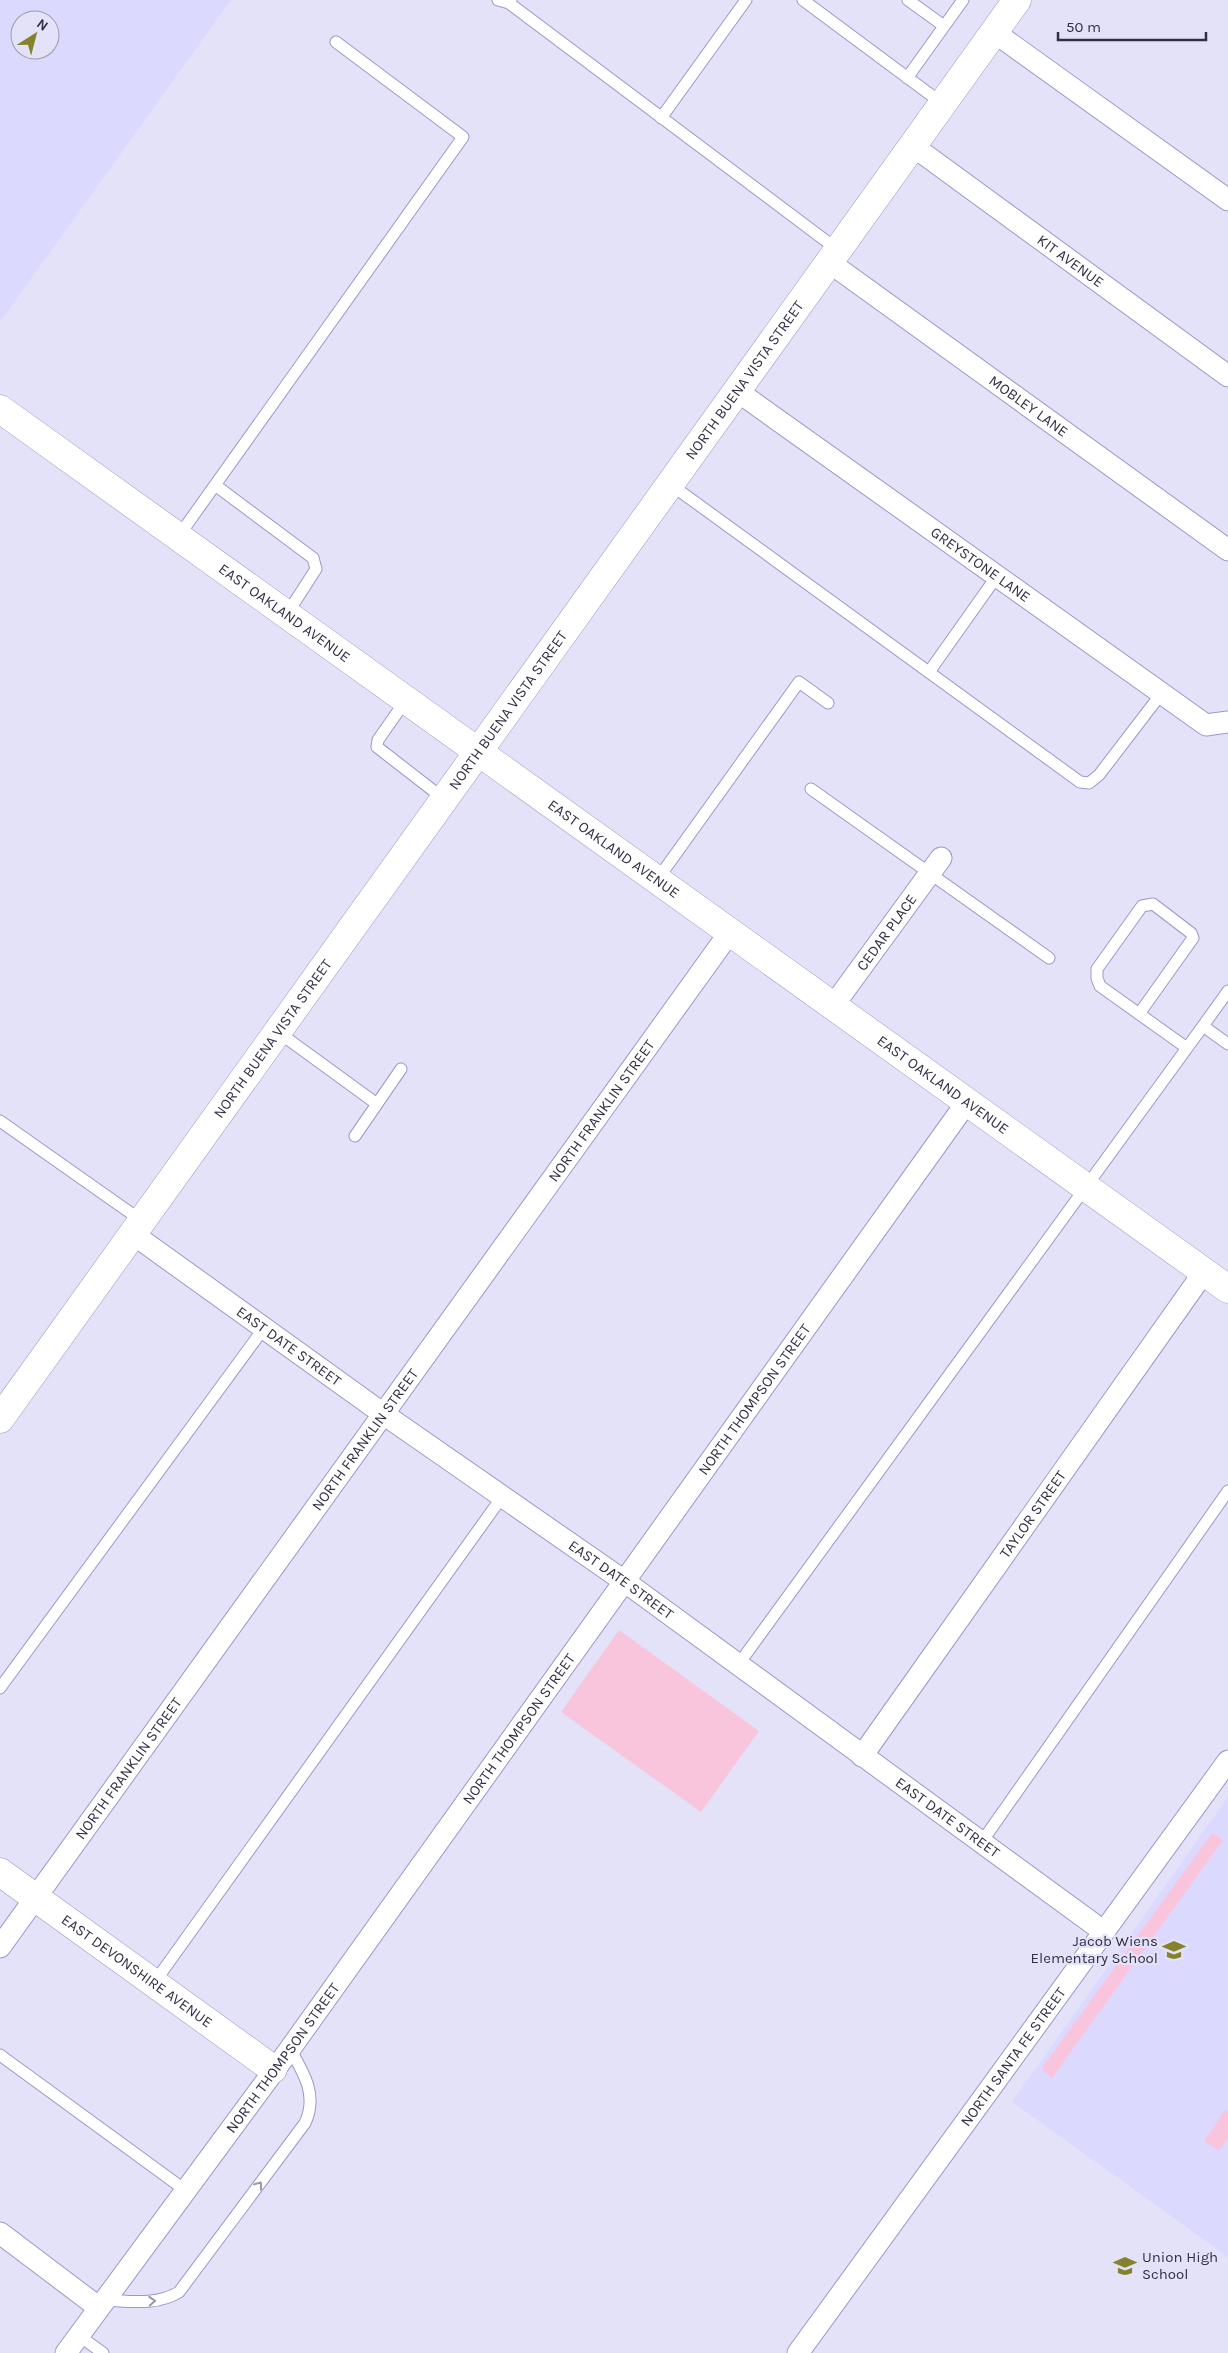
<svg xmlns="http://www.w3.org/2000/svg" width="1228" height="2353" viewBox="0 0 1228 2353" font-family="Karla,sans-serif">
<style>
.built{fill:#dcd9fe;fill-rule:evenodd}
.green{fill:#f9c5dd}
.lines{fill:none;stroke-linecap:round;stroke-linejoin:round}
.lane-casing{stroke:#9c97ca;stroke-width:13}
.street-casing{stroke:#9c97ca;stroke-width:23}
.secondary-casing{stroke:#9c97ca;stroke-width:29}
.lane{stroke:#fff;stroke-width:11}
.street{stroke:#fff;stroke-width:21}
.secondary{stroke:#fff;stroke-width:28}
.oneway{stroke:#9897a2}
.labels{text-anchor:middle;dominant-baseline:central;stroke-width:4.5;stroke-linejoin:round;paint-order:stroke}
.street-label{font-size:15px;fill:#312f44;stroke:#e4e2f8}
.poi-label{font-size:15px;fill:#312f44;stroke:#e4e2f8;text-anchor:end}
</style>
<rect width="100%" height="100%" fill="#e4e2f8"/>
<path class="built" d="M0,0H231L0,322ZM20,20H50V50H20Z
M1228,1797V2257L1012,2102Z"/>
<path class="green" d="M619,1630L759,1731L701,1812L561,1712Z
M1212,1833L1223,1840L1052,2078L1042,2070L1044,2065Z
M1225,2110L1228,2112V2138L1219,2151L1204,2141Z"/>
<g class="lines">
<defs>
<path id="lane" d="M498,0L509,3L511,0
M803,0L943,104
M908,0L944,26
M509,3L838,250
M907,78L963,0
M661,118L746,0
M670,484L1080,782L1089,783L1099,775L1161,694
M215,485L313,558L316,569L287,614
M178,537L463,137L336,42
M929,672L997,576
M406,700L378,740L377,747L444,799
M811,789L1049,958
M657,880L799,682L828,703
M1139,1014L1193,938L1191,933L1153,904L1142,906L1097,969V978L1100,986L1187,1048
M1203,1026L1228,991
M278,1032L377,1104L401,1069
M0,1121L142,1221
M355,1136L377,1104
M738,1665L1203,1026L1228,1044
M0,1688L264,1328
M981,1843L1228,1491
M154,1983L502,1497
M0,2055L185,2190
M104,2300C129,2301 156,2306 179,2292L305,2123C318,2096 304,2073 290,2049
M78,2335L103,2353"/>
<g id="street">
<path d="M994,32L1228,200"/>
<path id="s1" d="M913,146L1228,376"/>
<path id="s2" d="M829,262L1228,550"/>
<path id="s3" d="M737,391L1206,725L1228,722"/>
<path id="s4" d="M833,1006L941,858"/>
<path id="s5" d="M133,1234L382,1413L624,1581L1103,1931"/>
<path id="s6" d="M862,1756L1204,1272"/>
<path id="s7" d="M0,1947L730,932"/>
<path d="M0,2233L98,2307"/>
<path id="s8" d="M66,2353L290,2049L967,1102"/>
<path id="s9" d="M798,2353L1228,1761"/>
</g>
<g id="secondary">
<path id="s10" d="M0,409L1228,1289"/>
<path id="s11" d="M0,1419L1017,0"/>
<path id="s12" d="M0,1872L273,2069"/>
</g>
</defs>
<use href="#lane" class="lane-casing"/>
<use href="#street" class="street-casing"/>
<use href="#secondary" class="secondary-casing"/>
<use href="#lane" class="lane"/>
<use href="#street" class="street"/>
<use href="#secondary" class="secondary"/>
</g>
<defs><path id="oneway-chevron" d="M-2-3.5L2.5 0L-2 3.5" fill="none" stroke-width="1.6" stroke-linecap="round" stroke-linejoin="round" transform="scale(1.25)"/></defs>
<g class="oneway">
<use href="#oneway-chevron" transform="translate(259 2185) rotate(-53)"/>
<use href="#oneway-chevron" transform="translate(152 2301) rotate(-4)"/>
</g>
<defs>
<symbol id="school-bare" viewBox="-9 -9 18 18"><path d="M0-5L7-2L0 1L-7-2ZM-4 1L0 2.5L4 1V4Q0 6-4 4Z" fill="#83832c" stroke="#e4e2f8" stroke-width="2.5" paint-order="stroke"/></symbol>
</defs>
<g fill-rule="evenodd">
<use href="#school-bare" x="1158" y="1934" width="32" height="32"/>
<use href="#school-bare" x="1109" y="2250" width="32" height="32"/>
</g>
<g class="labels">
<g class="street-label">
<text stroke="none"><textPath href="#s1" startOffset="195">KIT AVENUE</textPath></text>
<text stroke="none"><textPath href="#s11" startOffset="1278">NORTH BUENA VISTA STREET</textPath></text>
<text stroke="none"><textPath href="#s2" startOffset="246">MOBLEY LANE</textPath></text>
<text stroke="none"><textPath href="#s3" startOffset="299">GREYSTONE LANE</textPath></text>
<text stroke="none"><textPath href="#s10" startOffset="350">EAST OAKLAND AVENUE</textPath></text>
<text stroke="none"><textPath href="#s11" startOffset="872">NORTH BUENA VISTA STREET</textPath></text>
<text stroke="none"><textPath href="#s10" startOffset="755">EAST OAKLAND AVENUE</textPath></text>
<text stroke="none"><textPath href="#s4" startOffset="91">CEDAR PLACE</textPath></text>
<text stroke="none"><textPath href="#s11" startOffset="468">NORTH BUENA VISTA STREET</textPath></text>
<text stroke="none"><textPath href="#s10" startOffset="1160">EAST OAKLAND AVENUE</textPath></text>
<text stroke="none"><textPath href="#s7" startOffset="1030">NORTH FRANKLIN STREET</textPath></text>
<text stroke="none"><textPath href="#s5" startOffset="192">EAST DATE STREET</textPath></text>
<text stroke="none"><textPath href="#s8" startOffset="1176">NORTH THOMPSON STREET</textPath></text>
<text stroke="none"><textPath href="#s7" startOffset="625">NORTH FRANKLIN STREET</textPath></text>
<text stroke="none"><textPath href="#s6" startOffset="296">TAYLOR STREET</textPath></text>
<text stroke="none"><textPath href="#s5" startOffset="598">EAST DATE STREET</textPath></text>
<text stroke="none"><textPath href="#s8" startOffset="771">NORTH THOMPSON STREET</textPath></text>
<text stroke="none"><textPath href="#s7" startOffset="220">NORTH FRANKLIN STREET</textPath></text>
<text stroke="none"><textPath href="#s5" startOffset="1002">EAST DATE STREET</textPath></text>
<text stroke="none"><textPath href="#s12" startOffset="169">EAST DEVONSHIRE AVENUE</textPath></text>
<text stroke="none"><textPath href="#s9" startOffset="366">NORTH SANTA FE STREET</textPath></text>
<text stroke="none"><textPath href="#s8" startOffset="366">NORTH THOMPSON STREET</textPath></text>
</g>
<g class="poi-label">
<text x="1158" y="1941">Jacob Wiens<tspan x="1158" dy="17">Elementary School</tspan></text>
<text x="1142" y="2257" text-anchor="start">Union High<tspan x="1142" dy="17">School</tspan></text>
</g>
</g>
<g transform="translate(35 35) rotate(36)"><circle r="24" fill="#e4e2f8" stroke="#9c9ab0"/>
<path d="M0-4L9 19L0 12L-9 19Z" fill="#83832c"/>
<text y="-8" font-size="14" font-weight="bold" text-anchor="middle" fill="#312f44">N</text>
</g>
<path d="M1058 32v8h148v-8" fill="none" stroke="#312f44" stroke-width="2.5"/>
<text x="1066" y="32" font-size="15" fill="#312f44" stroke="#e4e2f8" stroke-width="4" paint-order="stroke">50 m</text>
</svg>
